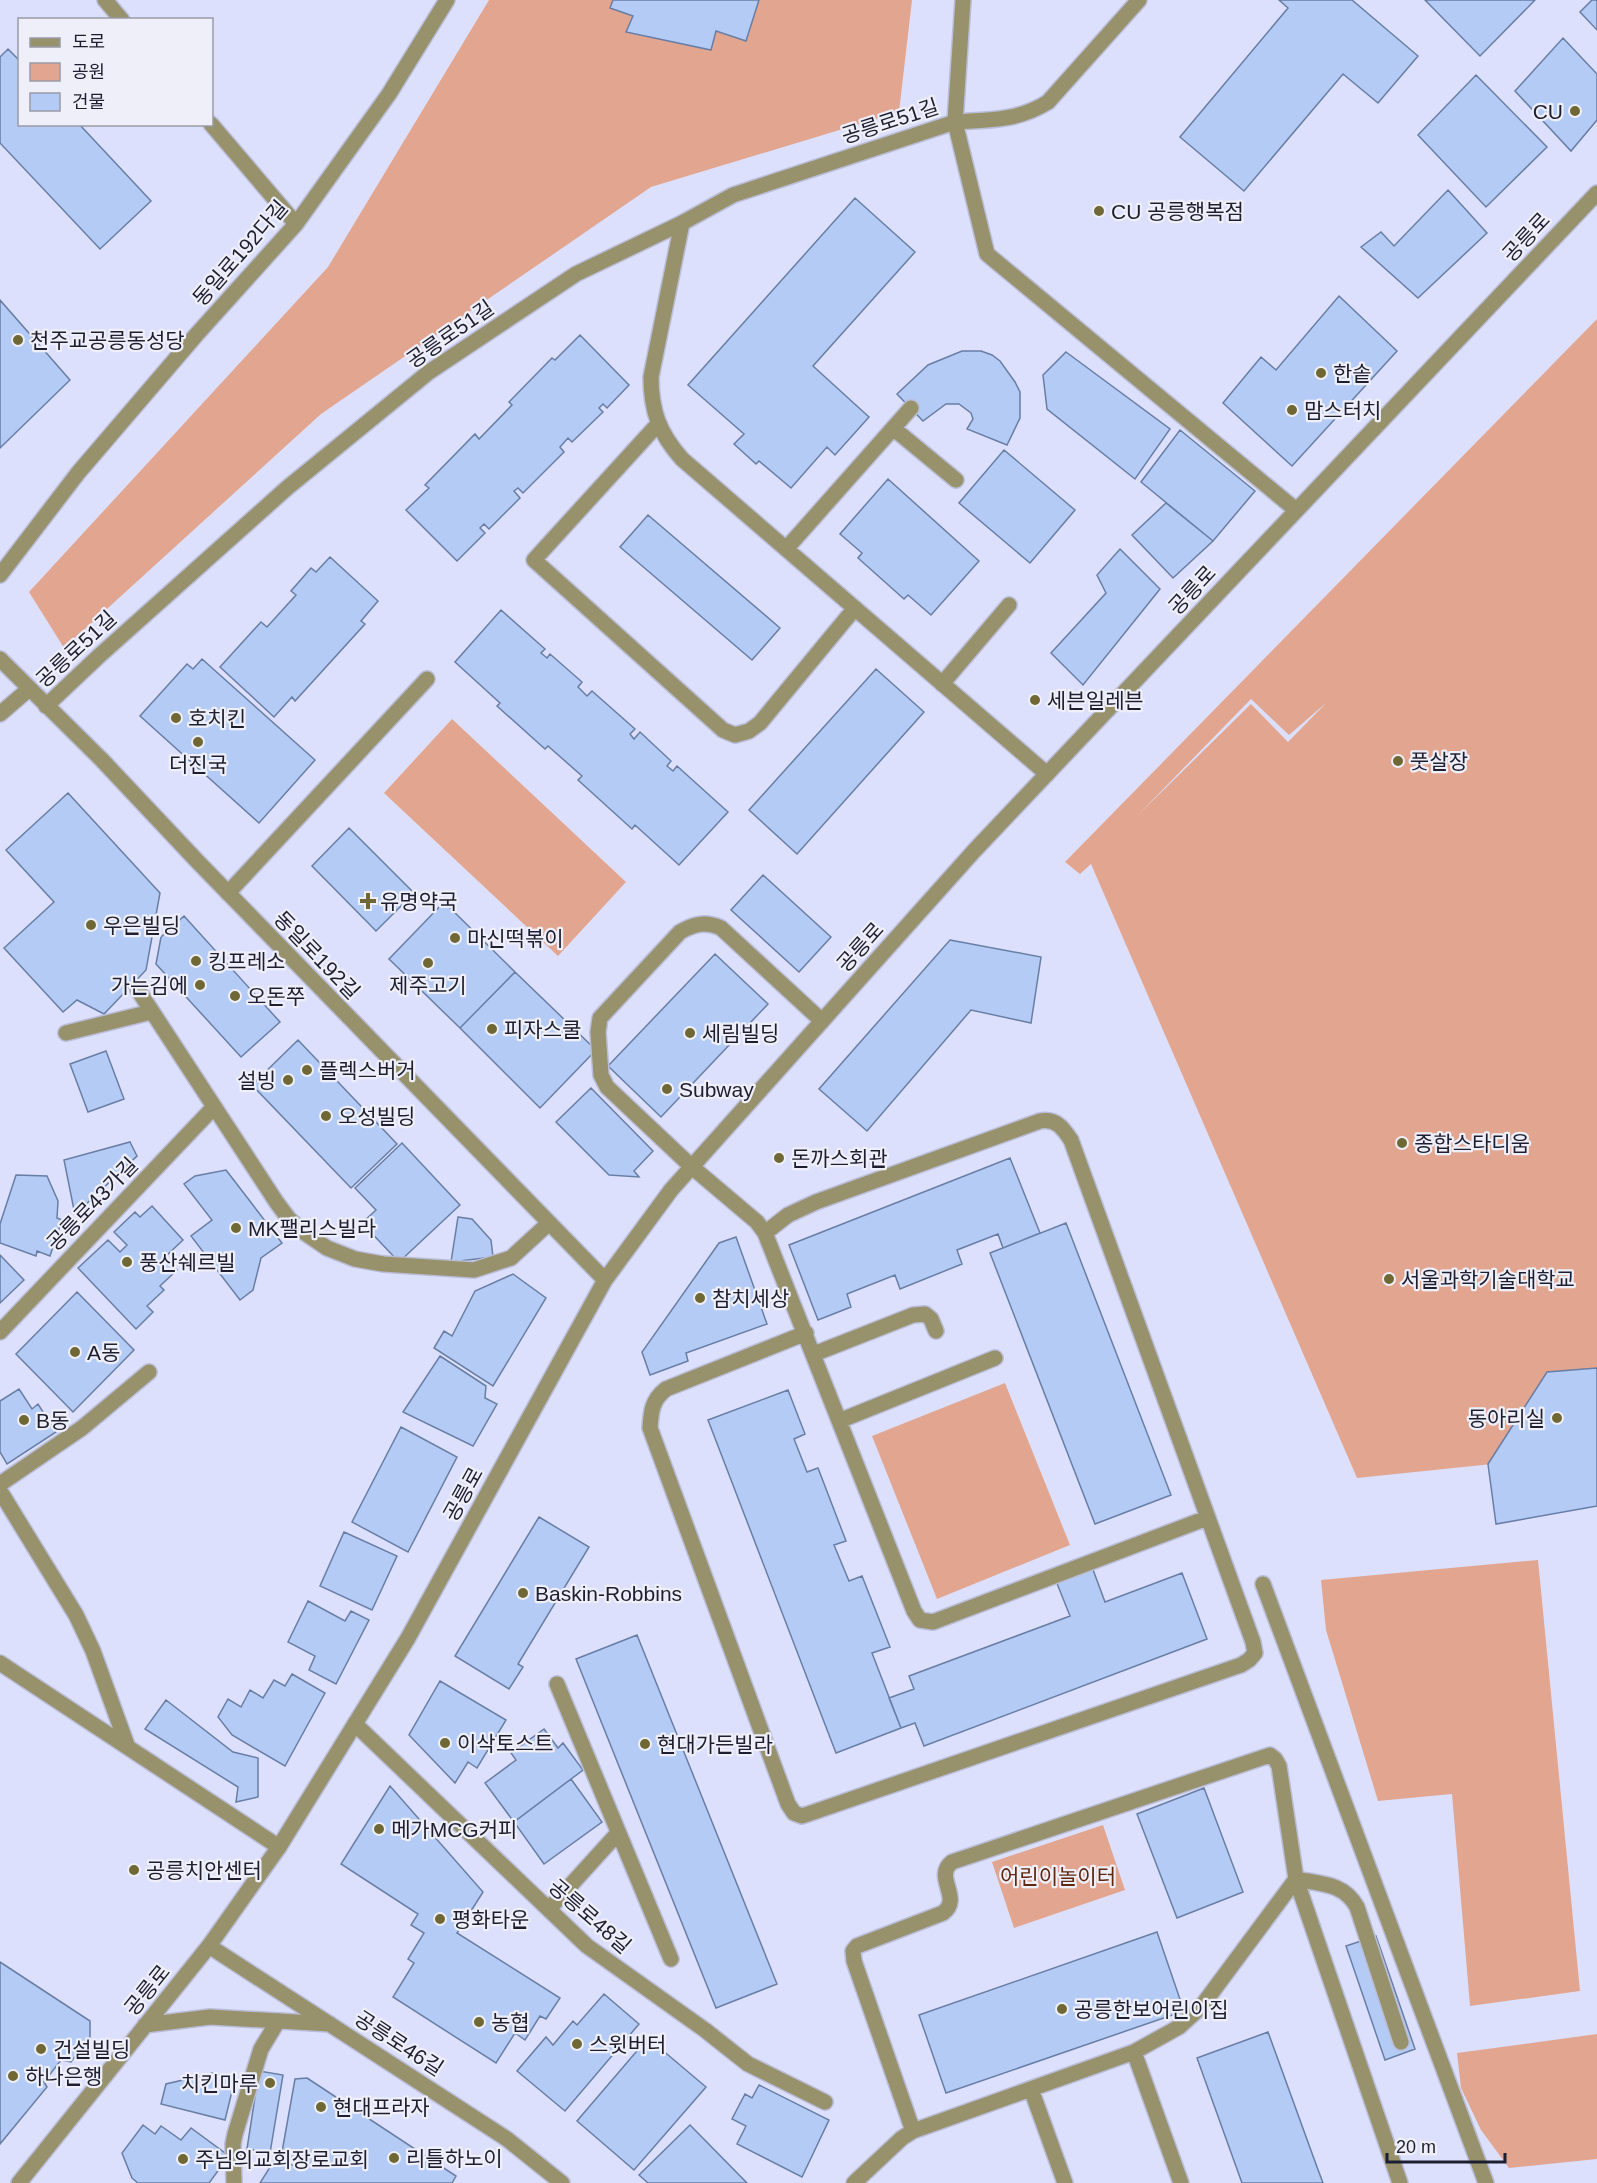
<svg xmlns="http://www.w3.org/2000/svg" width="1597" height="2183" viewBox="0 0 1597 2183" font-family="Helvetica,'Noto Sans KR',sans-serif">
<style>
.green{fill:#e2a690;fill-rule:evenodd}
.building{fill:#b3cbf5;stroke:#697ea4;stroke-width:1.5}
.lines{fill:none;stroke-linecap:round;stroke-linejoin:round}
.service-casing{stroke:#babdd7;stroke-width:18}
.minor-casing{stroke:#babdd7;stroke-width:18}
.tertiary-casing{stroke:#babdd7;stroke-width:18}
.service{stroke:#97926c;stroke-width:15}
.minor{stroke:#97926c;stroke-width:15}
.tertiary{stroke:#97926c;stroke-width:15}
.poi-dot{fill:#6f6834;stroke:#eeeff8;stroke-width:2}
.labels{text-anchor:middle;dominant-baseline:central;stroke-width:4.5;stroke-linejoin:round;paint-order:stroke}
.poi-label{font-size:21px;fill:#1d1e2f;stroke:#eeeff8;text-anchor:start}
.street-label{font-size:21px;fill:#1d1e2f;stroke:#eeeff8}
.park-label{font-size:21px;fill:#5f270f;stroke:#eeeff8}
</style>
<rect width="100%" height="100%" fill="#dde0fc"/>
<path class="green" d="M489,0H912L899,112L651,187L321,414L64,648L29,592L328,267Z
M1597,319V1453L1357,1478L1091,864L1080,874L1065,862ZM1251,699L1289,735L1326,703L1288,742L1251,704L1138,815Z
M452,719L626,882L558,956L384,793Z
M1005,1383L1070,1545L937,1599L872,1436Z
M1538,1560L1580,1991L1470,2006L1452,1794L1378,1801L1326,1630L1321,1580Z
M1103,1825L1125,1890L1014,1928L992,1862Z
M1597,2034V2159L1509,2168L1481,2130L1461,2088L1457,2053Z"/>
<path class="building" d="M613,0H759L746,41L716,31L711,50L626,32L633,16L610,8Z
M1279,0H1352L1418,56L1378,103L1343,74L1244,191L1180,137L1288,8Z
M1425,0H1535L1480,56Z
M1592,0H1597V30L1580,12Z
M1563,38L1597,74V120L1571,151L1515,91Z
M8,49L20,61V124H79L151,201L100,249L0,143V57Z
M1476,75L1547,147L1486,207L1418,135Z
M1448,190L1487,233L1418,298L1361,247L1381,232L1394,246Z
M855,198L915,252L813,366L869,417L835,455L827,447L791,488L759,461L756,464L734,444L744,434L688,385Z
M1339,296L1397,351L1292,466L1223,403L1261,357L1276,370Z
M0,300L70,380L0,448Z
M580,335L629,385L607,408L603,404L599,408L603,412L572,442L568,438L560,447L564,452L523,493L518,488L514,491L520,498L489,529L484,524L480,528L485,533L457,561L406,510L429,488L425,485L475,434L479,439L512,405L509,402L552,358L555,360Z
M962,351H981L992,355L1000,361L1015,382L1020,392V418L1007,445L967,429L973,419L971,413L959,404H946L923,421L897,394L928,365Z
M1066,352L1170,429L1135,479L1047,409L1043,375Z
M1180,430L1255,491L1213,541L1141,482Z
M1004,450L1075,510L1030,563L959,503Z
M888,479L979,561L931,615L908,595L904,599L858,558L862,553L840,534Z
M1166,503L1213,541L1173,578L1132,535Z
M648,515L780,628L752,660L620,547Z
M1120,549L1160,589L1083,685L1051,653L1106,593L1097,575Z
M330,557L378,601L361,621L365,624L295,701L292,697L274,717L220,667L261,622L267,627L296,595L291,591L311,568L316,572Z
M501,610L545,649L541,653L547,658L550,654L582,682L578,687L587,696L592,691L635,729L630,734L634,739L640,732L671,761L667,766L673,771L677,766L728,812L679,865L635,825L632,829L578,780L582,776L548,746L545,749L497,706L500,703L455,662Z
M202,659L315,760L259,823L140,716L187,664L193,669Z
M876,669L924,712L797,854L749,810Z
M68,793L160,893L146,970L104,1014L77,1000L63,1012L4,948L54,902L6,850Z
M349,828L414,893L376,931L312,866Z
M763,875L831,937L799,972L731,910Z
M444,902L515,972L460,1028L389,959Z
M184,916L280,1022L241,1057L156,964L161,937Z
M950,940L1041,957L1031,1023L971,1010L867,1131L819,1089Z
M715,954L768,1004L661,1117L608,1066Z
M515,972L596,1050L540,1108L460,1028Z
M298,1040L397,1144L351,1188L252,1085Z
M106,1051L124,1099L88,1112L70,1064Z
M591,1088L653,1151L634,1171L639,1177L609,1175L556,1122Z
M130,1142L137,1156L81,1209L74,1210L64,1160Z
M402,1143L460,1205L399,1262L362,1223L376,1210L355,1188Z
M1010,1158L1040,1233L1003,1248L998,1234L957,1250L962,1264L900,1289L895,1275L847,1294L851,1307L818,1320L789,1245Z
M226,1170L282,1243L261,1258L253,1290L240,1300L191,1236L212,1220L184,1184L195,1176Z
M16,1175L47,1176L58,1201L57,1218L62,1220L50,1256L37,1251L36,1256L0,1243V1224Z
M152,1206L183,1240L165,1257L177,1270L160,1286L164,1290L147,1306L153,1312L136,1329L78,1268L108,1240L120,1252L127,1245L114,1232L135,1212L140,1217Z
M458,1217L472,1219L491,1240L493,1257L451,1262Z
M1066,1223L1171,1495L1095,1524L990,1253Z
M736,1237L767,1324L686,1353L688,1361L650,1375L642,1352L719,1243Z
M0,1255L24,1280L0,1303Z
M513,1274L546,1298L493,1386L434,1348L444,1331L452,1336L475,1291Z
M77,1292L134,1350L73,1412L16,1354Z
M440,1356L486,1386L485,1398L497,1404L473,1446L403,1412Z
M1597,1368V1506L1496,1524L1488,1464L1547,1372Z
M19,1389L32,1409L38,1404L56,1432L7,1464L0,1452V1401Z
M788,1390L805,1434L794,1439L807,1472L818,1468L846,1541L834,1545L849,1581L862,1576L890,1647L872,1653L901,1728L836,1753L708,1420Z
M401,1427L457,1457L408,1552L352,1522Z
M539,1517L589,1547L518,1664L523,1667L509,1689L455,1656Z
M344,1532L397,1556L372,1610L320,1586Z
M1092,1567L1105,1602L1182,1573L1207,1639L924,1746L915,1723L901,1728L889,1698L914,1689L909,1676L1070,1616L1056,1581Z
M308,1601L345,1621L351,1611L369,1620L336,1684L309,1670L315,1656L288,1642Z
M637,1635L777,1984L716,2008L576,1659Z
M292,1674L325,1693L285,1766L232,1735L218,1717L228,1699L241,1707L250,1690L263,1698L274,1680L285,1686Z
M440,1681L506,1720L477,1768L468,1762L455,1783L409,1735Z
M166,1700L233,1752L258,1758V1797L236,1802L238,1787L145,1729Z
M544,1729L558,1748L563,1743L583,1770L514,1822L485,1783L516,1760L511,1753Z
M571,1779L602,1822L544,1864L514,1822Z
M390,1786L483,1892L457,1933L560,1998L546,2019L540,2016L525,2040L515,2033L496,2063L393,1997L414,1963L408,1959L424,1933L411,1925L418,1914L341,1864Z
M1204,1788L1243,1892L1177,1918L1137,1814Z
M1157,1932L1184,2011L946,2093L919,2015Z
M1376,1936L1415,2049L1385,2060L1346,1946Z
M0,1962L90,2021V2037L71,2062L61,2060L44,2082L47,2087L0,2144Z
M604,1994L639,2024L565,2111L517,2071L546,2037L553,2045L573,2021L577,2025Z
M1268,2032L1317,2167L1323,2183H1242L1197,2058Z
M648,2038L706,2087L634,2170L577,2121Z
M259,2071L283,2075L270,2153L247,2149Z
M213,2073L235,2079L225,2120L161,2104L166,2084Z
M307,2078L456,2176L452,2183H260L277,2156L297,2168L300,2164L282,2152L295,2079Z
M759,2085L829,2120L802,2177L737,2144L746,2126L732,2119L745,2094L752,2098Z
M143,2125L155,2134L161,2126L181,2140L191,2128L229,2156L209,2183H138L132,2178L122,2153Z
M690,2125L747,2183H648L639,2175Z"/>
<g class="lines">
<defs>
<path id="service" d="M682,223L651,377C651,411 659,433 682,459L1047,774
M658,424L534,560L723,730L735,735L749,731L760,723L855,608
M893,428L956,480
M786,549L911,408
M942,684L1009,605
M228,893L427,679
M822,1021L721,928C705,921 694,924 680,932L600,1018L598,1032L601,1075L607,1087L692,1167L757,1222L765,1233L914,1611L920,1620L933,1622L1207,1518
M66,1033L151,1012
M765,1233L788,1215L816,1202L1040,1121C1056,1118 1063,1128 1071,1140L1253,1642L1255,1653L1249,1660L1241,1665L811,1813L802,1816L794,1813L788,1804L650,1428C651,1411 652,1400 666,1389L806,1333
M814,1354L913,1315L925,1314L931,1319L936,1331
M839,1421L995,1358
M1263,1584L1486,2183
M557,1684L671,1959
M1296,1879C1321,1884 1344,1883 1357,1907L1401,2042
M549,1909L618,1833
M1134,2052L1181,2183
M1031,2089L1065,2183
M913,2131L854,1961L853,1951L857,1946L943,1913C963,1898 933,1877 952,1862L1270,1755L1275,1759L1279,1766L1296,1879L1400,2183
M854,2183L902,2138L913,2131L1134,2052L1179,2027L1201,2007L1296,1879"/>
<path id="minor" d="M105,0L122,20
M1139,0L1048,102C1018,121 989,120 955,122L987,254L1296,510
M211,124L296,224
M0,575L78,473L197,334L296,224L389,94L447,0
M46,706L99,656L287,488L429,372L576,274L682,223L733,195L955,122L963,0
M0,714L29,689
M138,990L277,1203L289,1219L305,1233L327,1248L355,1259L383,1264L474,1270L511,1258L549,1223
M0,1332L214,1107
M0,1484L82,1428L149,1372
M0,1491L76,1615L93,1651L127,1745
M0,1663L279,1847
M355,1724L587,1946L705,2030L748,2064L825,2102
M234,2183L233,2144L235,2134L261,2049L278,2021"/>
<path id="tertiary" d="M0,659L102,760L198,862L605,1280
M209,1946L507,2139L562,2183
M145,2025L210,2017L330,2024
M19,2183L209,1946L279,1847L408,1638L605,1280L671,1190L974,851L1597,193"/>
</defs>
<use href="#service" class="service-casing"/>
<use href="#minor" class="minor-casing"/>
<use href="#tertiary" class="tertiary-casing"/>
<use href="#service" class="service"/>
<use href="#minor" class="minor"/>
<use href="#tertiary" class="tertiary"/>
</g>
<g class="poi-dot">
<circle cx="1575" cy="111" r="6"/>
<circle cx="1099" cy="211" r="6"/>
<circle cx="18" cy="340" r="6"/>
<circle cx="1321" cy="373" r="6"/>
<circle cx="1292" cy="410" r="6"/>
<circle cx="1035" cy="700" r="6"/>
<circle cx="176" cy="718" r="6"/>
<circle cx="198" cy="742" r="6"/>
<circle cx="1398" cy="761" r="6"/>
<path d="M365 892h6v6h6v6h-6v6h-6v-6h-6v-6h6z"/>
<circle cx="91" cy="925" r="6"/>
<circle cx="455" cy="938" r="6"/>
<circle cx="196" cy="961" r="6"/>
<circle cx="428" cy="963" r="6"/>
<circle cx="200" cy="985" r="6"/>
<circle cx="235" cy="996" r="6"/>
<circle cx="492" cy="1029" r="6"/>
<circle cx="690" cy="1033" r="6"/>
<circle cx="307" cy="1070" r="6"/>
<circle cx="288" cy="1080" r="6"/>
<circle cx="667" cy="1089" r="6"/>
<circle cx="326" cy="1116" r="6"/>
<circle cx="1402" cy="1143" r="6"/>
<circle cx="779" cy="1158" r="6"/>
<circle cx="236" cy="1228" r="6"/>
<circle cx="127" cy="1262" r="6"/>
<circle cx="1389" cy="1279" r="6"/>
<circle cx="700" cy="1298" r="6"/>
<circle cx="75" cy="1352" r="6"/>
<circle cx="1557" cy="1418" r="6"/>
<circle cx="24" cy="1420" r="6"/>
<circle cx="523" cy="1593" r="6"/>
<circle cx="445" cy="1743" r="6"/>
<circle cx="645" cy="1744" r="6"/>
<circle cx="379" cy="1829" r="6"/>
<circle cx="134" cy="1870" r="6"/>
<circle cx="440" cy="1919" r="6"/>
<circle cx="1062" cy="2009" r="6"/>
<circle cx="479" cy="2022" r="6"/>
<circle cx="577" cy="2044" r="6"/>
<circle cx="41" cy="2049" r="6"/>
<circle cx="13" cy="2076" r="6"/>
<circle cx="270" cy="2083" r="6"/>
<circle cx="321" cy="2107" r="6"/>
<circle cx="394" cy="2158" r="6"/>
<circle cx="183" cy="2159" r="6"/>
</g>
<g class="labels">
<g class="poi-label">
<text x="1563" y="111" text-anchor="end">CU</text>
<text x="1111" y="211">CU 공릉행복점</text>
<text x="30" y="340">천주교공릉동성당</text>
<text x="1333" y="373">한솥</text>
<text x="1304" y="410">맘스터치</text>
<text x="1047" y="700">세븐일레븐</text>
<text x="188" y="718">호치킨</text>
<text x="1410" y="761">풋살장</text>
<text x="198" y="764" text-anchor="middle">더진국</text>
<text x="380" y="901">유명약국</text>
<text x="103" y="925">우은빌딩</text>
<text x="467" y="938">마신떡볶이</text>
<text x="208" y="961">킹프레소</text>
<text x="188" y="985" text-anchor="end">가는김에</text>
<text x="428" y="985" text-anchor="middle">제주고기</text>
<text x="247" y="996">오돈쭈</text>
<text x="504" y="1029">피자스쿨</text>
<text x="702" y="1033">세림빌딩</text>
<text x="319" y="1070">플렉스버거</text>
<text x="276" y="1080" text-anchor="end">설빙</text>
<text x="679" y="1089">Subway</text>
<text x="338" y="1116">오성빌딩</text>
<text x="1414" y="1143">종합스타디움</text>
<text x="791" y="1158">돈까스회관</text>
<text x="248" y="1228">MK팰리스빌라</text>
<text x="139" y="1262">풍산쉐르빌</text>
<text x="1401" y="1279">서울과학기술대학교</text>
<text x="712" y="1298">참치세상</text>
<text x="87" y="1352">A동</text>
<text x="1545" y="1418" text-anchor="end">동아리실</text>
<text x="36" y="1420">B동</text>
<text x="535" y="1593">Baskin-Robbins</text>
<text x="457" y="1743">이삭토스트</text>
<text x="657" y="1744">현대가든빌라</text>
<text x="391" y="1829">메가MCG커피</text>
<text x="146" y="1870">공릉치안센터</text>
<text x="452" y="1919">평화타운</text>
<text x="1074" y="2009">공릉한보어린이집</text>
<text x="491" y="2022">농협</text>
<text x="589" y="2044">스윗버터</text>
<text x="53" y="2049">건설빌딩</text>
<text x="25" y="2076">하나은행</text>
<text x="258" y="2083" text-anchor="end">치킨마루</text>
<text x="333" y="2107">현대프라자</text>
<text x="406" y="2158">리틀하노이</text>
<text x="195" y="2159">주님의교회장로교회</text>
</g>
<g class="street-label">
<text transform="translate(890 121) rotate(-18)">공릉로51길</text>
<text transform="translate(1526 237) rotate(-47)">공릉로</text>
<text transform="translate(240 253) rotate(-49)">동일로192다길</text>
<text transform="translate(450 334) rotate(-35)">공릉로51길</text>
<text transform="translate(1192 590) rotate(-47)">공릉로</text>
<text transform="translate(76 649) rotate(-43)">공릉로51길</text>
<text transform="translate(860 947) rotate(-48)">공릉로</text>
<text transform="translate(317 955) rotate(46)">동일로192길</text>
<text transform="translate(92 1204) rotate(-46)">공릉로43가길</text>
<text transform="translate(463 1494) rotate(-61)">공릉로</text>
<text transform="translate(590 1916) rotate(41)">공릉로48길</text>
<text transform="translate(147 1990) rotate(-51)">공릉로</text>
<text transform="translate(399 2043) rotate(33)">공릉로46길</text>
</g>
<g class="park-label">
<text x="1058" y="1876">어린이놀이터</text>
</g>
</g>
<rect x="18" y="18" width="195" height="108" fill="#eeeff8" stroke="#9a9ba8" stroke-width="1.5"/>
<rect x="30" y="38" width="30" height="9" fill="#97926c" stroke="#9a9ba8" stroke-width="1.5"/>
<text x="72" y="48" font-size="18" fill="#1d1e2f">도로</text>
<rect x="30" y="63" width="30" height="18" fill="#e2a690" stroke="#9a9ba8" stroke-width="1.5"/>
<text x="72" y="78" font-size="18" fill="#1d1e2f">공원</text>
<rect x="30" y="93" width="30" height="18" fill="#b3cbf5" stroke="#9a9ba8" stroke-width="1.5"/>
<text x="72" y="108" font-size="18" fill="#1d1e2f">건물</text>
<path d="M1387 2153v9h118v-9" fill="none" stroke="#1d1e2f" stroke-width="3"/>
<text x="1396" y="2153" font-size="18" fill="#1d1e2f" stroke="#eeeff8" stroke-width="4.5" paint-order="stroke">20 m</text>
</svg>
